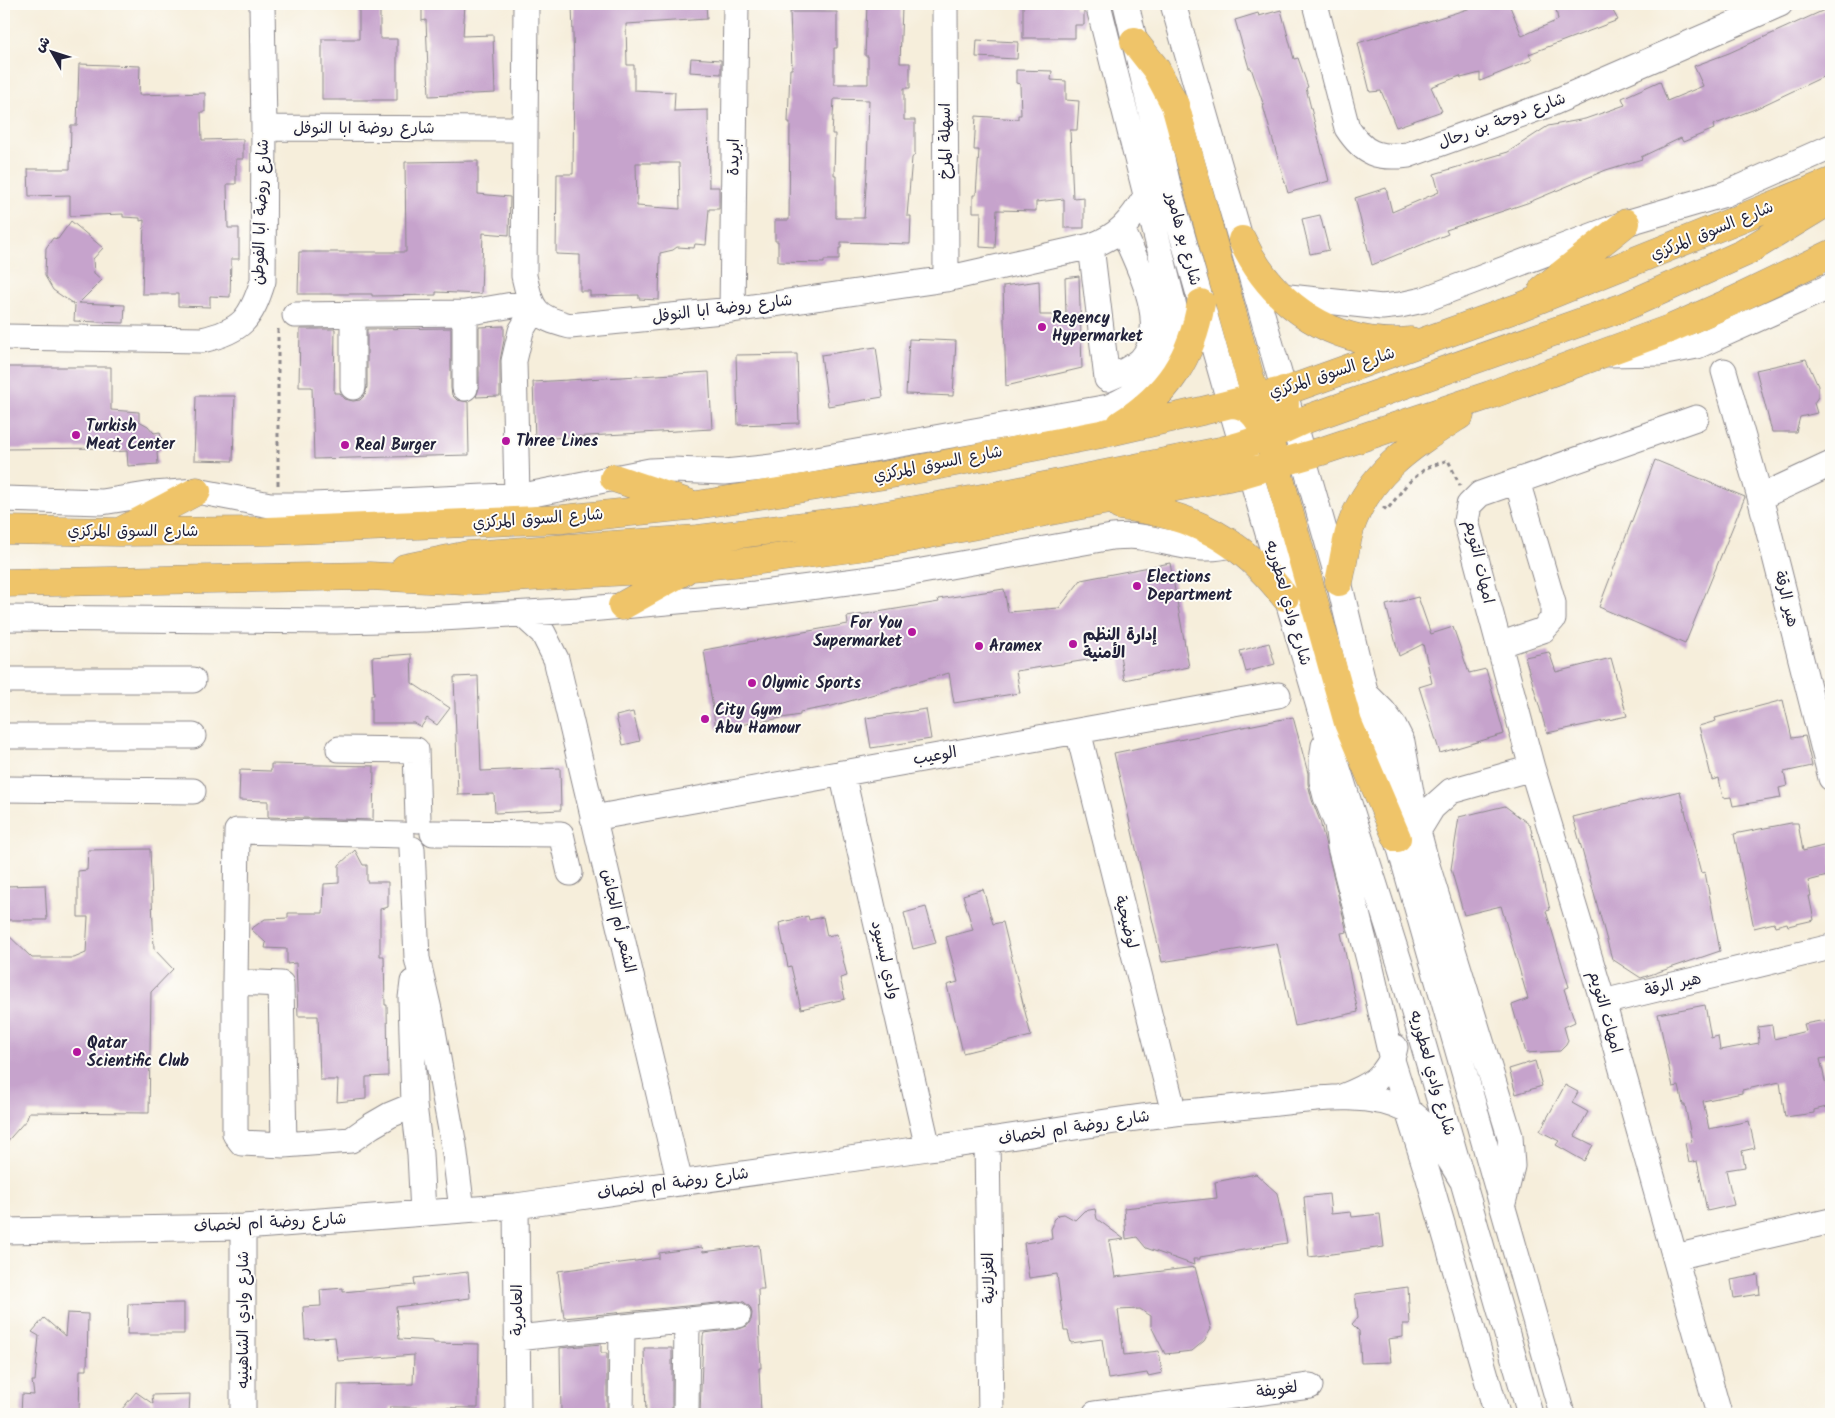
<svg xmlns="http://www.w3.org/2000/svg" width="1835" height="1418" viewBox="0 0 1835 1418" font-family="Kalam,'Playpen Sans Arabic',sans-serif">
<style>
.building{fill:#c6a3cc;fill-rule:evenodd}
.lines{fill:none;stroke-linecap:round;stroke-linejoin:round}
.minor-casing{stroke:#8c888b;stroke-width:27}
.major-casing{stroke:#8c888b;stroke-width:29}
.path{stroke:#8c888b;stroke-width:3;stroke-dasharray:4 4;stroke-linecap:butt}
.minor{stroke:#fff;stroke-width:25}
.major{stroke:#efc469;stroke-width:28}
.poi-dot{fill:#b5179e;stroke:#fdfcf7;stroke-width:2}
.labels{text-anchor:middle;dominant-baseline:central;stroke-width:4;stroke-linejoin:round;paint-order:stroke}
.street-label{font-size:16px;fill:#22223b;stroke:#fdfcf7}
.poi-label{font-size:16px;font-weight:bold;fill:#22223b;stroke:#fdfcf7;text-anchor:start}
</style>
<rect width="100%" height="100%" fill="#fdfcf7"/>
<filter id="ink" filterUnits="userSpaceOnUse"><feTurbulence type="fractalNoise" baseFrequency=".02" numOctaves="2"/><feDisplacementMap in="SourceGraphic" scale="10" xChannelSelector="R" yChannelSelector="G"/><feConvolveMatrix kernelMatrix="1 2 1 2 8 2 1 2 1" color-interpolation-filters="sRGB"/></filter>
<filter id="wash" filterUnits="userSpaceOnUse"><feTurbulence type="fractalNoise" baseFrequency=".0096" numOctaves="4" result="noise"/><feDisplacementMap in="SourceGraphic" scale="20" xChannelSelector="R" yChannelSelector="G"/><feGaussianBlur stdDeviation="1.12" result="paint"/><feColorMatrix in="noise" values="0 0 0 0 0 0 0 0 0 0 0 0 0 0 0 0 0 1.4 0 .05"/><feComposite in="paint" operator="in"/></filter>
<g filter="url(#wash)">
<rect width="100%" height="100%" fill="#f6eedb"/>
<g id="blocks">
<path class="building" d="M359,4H380V39H397V100H322V39H359Z
M422,4H465L463,36L493,35L495,93L429,96L426,20L422,21Z
M572,4H706L707,19L626,24L627,65H634V90L675,92L674,111L708,110L709,187H719V209H709L706,245L695,244L694,248L677,247L673,250L660,253L659,300L639,299V295L590,296V291H580V255L556,254L557,174H573L574,65ZM636,163H679L680,209L637,206Z
M867,4L902,7L900,63H910V88H904V120H915V154L912,158L907,216H911L910,244L841,242V248H839V260H824V263L778,262V241H775V220H789L790,122H788L790,69H792L790,12H837V48H834V84H868V56H865ZM834,99L869,100L867,171L864,218H836V175H834L835,134H832Z
M1023,4H1075V8H1084V25H1075V38H1023Z
M1484,4H1509L1522,36L1558,20L1555,4H1609L1618,20L1529,54L1532,60L1480,81V73L1461,78L1460,76L1431,87L1442,111L1396,127L1381,91L1370,92L1358,43Z
M1831,7V73L1755,109L1713,125L1714,129L1683,142L1681,138L1641,157L1642,159L1606,170L1527,203L1446,230L1448,234L1372,265L1355,198L1386,188L1392,212L1439,192L1434,174L1508,152L1548,126L1585,119L1625,105L1622,98L1660,81L1667,101L1703,86L1694,66L1729,53Z
M1281,10L1294,59L1298,58L1308,87L1306,88L1329,181L1288,193L1263,106H1264L1251,68H1249L1235,20L1258,13L1259,16Z
M977,40L1018,42L1017,59L976,57Z
M691,58L721,60V74L690,72Z
M79,64L140,66L139,95L205,93V112H201L202,140L243,139V159H236V184H227L228,228H239V259H231L230,297L210,296V307L178,306V294H142L144,220L140,221V218L123,217V214L70,216V195L29,196L28,169H70L71,125H77Z
M1016,70L1052,71L1051,80L1066,81V100L1079,101L1077,130H1070L1073,198L1084,197V228H1064V199L1036,202V211L997,210L995,248L980,247L981,212H973V195H976L979,150H974L976,116L1018,119V115H1021L1020,84L1016,83Z
M478,161V194L510,197L509,235L483,233L481,294L436,292V295L372,296V294H298L299,252H406L405,162Z
M1320,215L1329,250L1310,254L1302,219Z
M71,221L103,248L93,259L94,273L102,280L79,303L125,305L124,323L74,321L75,305L53,290L45,276L46,248L53,238L58,239Z
M1079,276L1082,368L1006,386L1003,286L1039,281L1040,315H1066L1065,278Z
M504,326V340L500,361V396L476,397L479,388V327Z
M451,328V388L452,395L457,400L468,402L469,455L314,459L312,387H299L300,329H335L334,393H340L345,399L353,401L360,400L365,395L367,387V329Z
M909,339L956,341L953,396L906,394Z
M876,347L883,397L828,406L821,355Z
M797,354L799,423L738,425L736,355Z
M1806,359L1818,386V397L1814,403L1817,413L1800,417L1796,432H1772L1756,370Z
M4,367H111V410L139,412V421L148,426L154,433L160,432L162,441L161,449L157,453L158,464L128,466L127,451L112,452V448L4,449Z
M709,372L712,429L535,439L533,382Z
M196,396H235L233,461L194,460Z
M1655,460L1745,497L1685,644L1599,607Z
M1170,563L1189,667L1124,680L1120,655L1016,671L1020,693L954,703L949,673L832,706L800,712V715L716,729L704,650L848,624L847,617L939,602L938,599L1004,589L1008,612L1059,608L1081,580Z
M1418,597L1431,634L1453,627L1469,673L1486,669L1504,734L1440,753L1419,687L1432,683L1423,644L1399,656L1386,605Z
M1269,643L1275,664L1246,672L1240,651Z
M1549,652L1556,672L1611,658L1627,716L1547,733L1525,657Z
M411,654L412,683L450,708L437,725L427,718L421,727L414,723H371V695H374L372,657Z
M478,676L481,771L560,768L561,810L495,813L494,794L458,795L454,677Z
M1783,700L1792,738L1805,736L1812,766L1784,772L1787,786L1779,788L1781,798L1733,806L1731,797L1723,798L1719,778L1712,780L1699,726L1716,721L1715,718Z
M926,709L931,739L871,748L866,718Z
M633,712L640,741L623,745L616,716Z
M1293,717L1308,773V784L1312,800L1320,821L1347,932L1341,933L1358,1012L1295,1026L1277,943L1162,962L1114,753Z
M271,764L374,766L373,820L268,817V801L239,800L240,770L271,771Z
M1680,791L1701,873L1705,872L1720,951L1641,978L1612,959L1573,817Z
M1505,806L1530,825L1550,910L1546,911L1569,987L1564,989L1575,1022L1564,1027L1568,1041L1566,1045L1560,1051L1526,1053L1512,1005L1528,999L1501,906L1464,915L1451,869L1459,817Z
M1791,823H1798L1803,851L1831,844V875L1808,881L1811,896H1809L1814,920L1788,926L1787,923L1775,926L1774,923L1754,928L1734,834Z
M150,849L154,949L173,969L151,992L149,1113L29,1112L27,1119L4,1145V931L32,958H74L86,953L88,917H78V871L87,870L88,850Z
M355,850L363,865H367V882H388V907L380,909V956H384L385,1005H387L388,1076L366,1077V1099L337,1102L338,1080H320L318,1016H298L296,963L287,964V949L265,948L266,943L251,929L265,919L288,918V913H323L324,884L339,883V865Z
M45,885L47,920H4V886Z
M983,889L993,924L1003,922L1031,1036L963,1053L947,985L958,982L946,937L973,930L963,895Z
M926,907L936,943L913,949L904,913Z
M808,916L809,920L823,917L827,936L837,934L847,976L840,978L845,999L801,1009L791,966L788,967L779,923Z
M1705,1005L1711,1038L1718,1036L1720,1050L1759,1043L1758,1027L1772,1025L1774,1039L1806,1031L1804,1024L1831,1019V1057L1820,1059L1831,1106L1814,1110V1113L1785,1117L1780,1082L1742,1090V1093L1703,1101L1709,1129L1749,1121L1755,1148L1742,1151L1745,1167L1726,1170L1734,1205L1707,1211L1697,1161L1689,1163L1685,1143L1692,1142L1685,1105H1683L1679,1086L1673,1087L1658,1014Z
M1535,1061L1542,1086L1516,1094L1509,1069Z
M1565,1085L1578,1092L1572,1103L1588,1112L1575,1136L1593,1145L1584,1161L1556,1145L1559,1141L1540,1131Z
M1256,1174L1277,1193L1287,1243L1200,1257V1259H1193L1194,1265L1146,1248L1137,1237L1126,1239L1124,1208L1217,1198L1215,1182Z
M1329,1194L1331,1214L1351,1212L1352,1217L1380,1214L1384,1247L1309,1257L1304,1197Z
M1095,1209L1097,1219L1124,1239L1109,1241L1115,1277L1195,1267L1211,1329L1204,1341L1192,1351L1165,1354L1151,1326V1316L1140,1309L1118,1310L1124,1355L1159,1351L1162,1373L1148,1376L1147,1373L1108,1379L1102,1339L1071,1343L1068,1331H1064L1057,1274L1029,1278L1024,1243L1052,1239L1051,1229L1053,1225V1220L1058,1215L1064,1214L1075,1220L1084,1211Z
M759,1245L764,1289H758L761,1368H759L761,1414H700L703,1336L704,1333L739,1329L747,1326L751,1320L752,1313L750,1307L744,1302L737,1301L564,1318L558,1271L659,1258V1253L702,1247L703,1252Z
M468,1272L470,1298L396,1307L399,1339L433,1341L434,1343L479,1344L478,1408L390,1407L389,1414H337L338,1385L413,1384L414,1355L338,1361L335,1337L305,1339L303,1307L321,1306L320,1290L343,1288V1292L415,1285L414,1278Z
M1758,1275L1760,1294L1734,1298L1731,1280Z
M1408,1287L1410,1324H1403V1337L1388,1339L1391,1362L1361,1363L1359,1331L1352,1324L1358,1317L1355,1294Z
M184,1303V1334H127L128,1304Z
M67,1313L88,1314L87,1370H80L79,1414H21L22,1394L34,1395L32,1381H35L39,1336L32,1332L44,1318L65,1336Z
M601,1344V1353H607V1414H561L560,1348Z
M644,1348H672V1414H646Z
M136,1392L153,1404L152,1395L190,1394L189,1414H118Z"/>
</g>
</g>
<g filter="url(#ink)">
<use href="#blocks" fill-opacity="0" stroke="#8c888b" stroke-width="1"/>
<g class="lines">
<defs>
<path id="minor" d="M526,4L524,276C532,310 534,317 570,326L732,310L946,279L1091,246C1119,236 1131,221 1146,196
M945,4L946,279
M1126,4L1168,185L1230,404L1327,734L1400,964L1530,1414
M1173,4L1339,582L1384,771L1397,838L1562,1414
M1315,4L1347,128C1364,154 1377,159 1408,155L1550,104L1780,4
M264,128L524,129
M1091,246L1107,379C1119,374 1131,369 1141,360C1172,326 1137,264 1122,229
M1280,296L1382,307L1400,305L1423,300L1626,223L1725,194L1831,147
M732,310L736,4
M465,313V388
M295,315L465,313L531,302
M4,337L202,340C242,331 251,319 263,281L264,128L262,4
M1610,354L1660,353L1697,346L1831,286
M1724,371L1760,497L1831,778
M353,387V315
M1696,418L1480,494L1469,505L1466,521L1532,768L1603,1002L1719,1414
M517,496L514,361L521,331L534,309
M1760,497L1831,464
M4,499L102,502L153,494L197,491L270,505H314L528,495L650,471L673,470L725,472L772,467L1109,407C1120,402 1132,396 1142,388C1160,372 1176,345 1176,321C1176,315 1174,308 1173,302L1098,4
M522,614L543,633L556,659L680,1183
M4,618L336,621L425,619L578,610L755,594L894,576L1112,537C1121,537 1131,535 1140,537C1169,541 1203,555 1232,544
M1499,645L1543,630L1553,619V603L1517,481
M4,680H193
M1368,696L1383,711L1394,726L1402,742L1418,831L1427,865L1510,1136L1512,1166L1503,1203
M1078,731L1174,1113
M4,736H193
M1324,746L1322,761V781L1326,797L1337,824L1340,847L1370,964L1392,1060L1428,1175L1497,1414
M339,749L416,750L418,820
M842,773L928,1148
M4,789L193,791
M593,818L1278,695
M1418,831L1432,808L1451,791L1532,768
M433,833L561,834L570,873
M402,835L237,831L235,982V1134L242,1143L284,1145L351,1140L371,1126L390,1115L414,1105
M412,849L417,958L430,1014L444,1092L454,1146L462,1210
M235,982L281,984L284,1145
M413,982L411,998L414,1105L420,1154L423,1213
M1603,1002L1831,947
M1342,1097C1368,1087 1389,1077 1395,1047
M987,1142L991,1414
M516,1206L518,1414
M4,1231L243,1227L516,1206L928,1148C1011,1139 1093,1122 1175,1113C1203,1110 1231,1108 1258,1105C1306,1101 1363,1088 1408,1111C1432,1124 1450,1162 1465,1185
M1675,1257L1831,1221
M517,1338L738,1315
M243,1414V1227
M621,1414L622,1327
M686,1414L687,1320
M1095,1414L1310,1386"/>
<path id="major" d="M1134,41L1156,69L1175,105L1260,414
M1242,240C1272,305 1336,349 1411,341
M1543,289L1626,223
M1230,404C1255,403 1263,427 1271,447L1348,723L1397,838
M1121,424C1168,394 1192,358 1201,303
M1267,437L1304,420L1624,307L1744,253L1831,200
M614,478L688,503
M1120,506C1192,514 1241,539 1285,597
M4,530L119,532L269,531L563,519L697,505L898,473L1101,434L1206,410L1294,388L1520,307L1831,182
M123,530L197,491
M405,568L468,555L698,539L869,518L999,495L1220,451C1237,447 1274,438 1282,421C1286,411 1285,400 1284,390
M1339,582C1343,565 1345,546 1350,529C1369,472 1412,446 1460,415
M4,583L369,576L466,581L692,567L754,561L867,546L1239,475L1322,451L1490,395L1672,328L1733,301L1831,254
M622,606L684,571"/>
</defs>
<use href="#minor" class="minor-casing"/>
<use href="#major" class="major-casing"/>
<path class="path" d="M278,329V485
M1383,507L1387,510L1407,484L1426,468L1448,460L1460,486"/>
<use href="#minor" class="minor"/>
<use href="#major" class="major"/>
</g>
</g>
<g class="poi-dot">
<circle cx="1042" cy="327" r="5"/>
<circle cx="76" cy="435" r="5"/>
<circle cx="506" cy="441" r="5"/>
<circle cx="345" cy="445" r="5"/>
<circle cx="1137" cy="586" r="5"/>
<circle cx="912" cy="632" r="5"/>
<circle cx="1073" cy="644" r="5"/>
<circle cx="979" cy="646" r="5"/>
<circle cx="752" cy="683" r="5"/>
<circle cx="705" cy="719" r="5"/>
<circle cx="77" cy="1052" r="5"/>
</g>
<g class="labels">
<g class="street-label">
<text transform="translate(1502 121) rotate(-20)">شارع دوحة بن رحال</text>
<text x="364" y="128">شارع روضة ابا النوفل</text>
<text transform="translate(945 141) rotate(-90)">اسهلة المرخ</text>
<text transform="translate(734 157) rotate(-89)">ابريدة</text>
<text transform="translate(261 212) rotate(-88)">شارع روضة ابا الفوطن</text>
<text transform="translate(1712 231) rotate(-22)">شارع السوق المركزي</text>
<text transform="translate(1183 239) rotate(75)">شارع بو هامور</text>
<text transform="translate(722 309) rotate(-7)">شارع روضة ابا النوفل</text>
<text transform="translate(1332 373) rotate(-18)">شارع السوق المركزي</text>
<text transform="translate(938 464) rotate(-11)">شارع السوق المركزي</text>
<text transform="translate(538 519) rotate(-4)">شارع السوق المركزي</text>
<text x="133" y="531">شارع السوق المركزي</text>
<text transform="translate(1479 562) rotate(77)">امهات التويم</text>
<text transform="translate(1786 599) rotate(76)">هير الرقة</text>
<text transform="translate(1288 603) rotate(74)">شارع وادي لعطوريه</text>
<text transform="translate(935 756) rotate(-10)">الوعيب</text>
<text transform="translate(618 921) rotate(77)">الشعر أم الجاش</text>
<text transform="translate(1126 922) rotate(76)">لوضيحية</text>
<text transform="translate(885 960) rotate(77)">وادي ليسيود</text>
<text transform="translate(1673 985) rotate(-13)">هير الرقة</text>
<text transform="translate(1605 1012) rotate(74)">امهات التويم</text>
<text transform="translate(1432 1073) rotate(74)">شارع وادي لعطوريه</text>
<text transform="translate(1074 1128) rotate(-9)">شارع روضة ام لخصاف</text>
<text transform="translate(673 1184) rotate(-8)">شارع روضة ام لخصاف</text>
<text transform="translate(270 1223) rotate(-3)">شارع روضة ام لخصاف</text>
<text transform="translate(989 1278) rotate(-91)">الغزلانية</text>
<text transform="translate(517 1310) rotate(-90)">العامرية</text>
<text transform="translate(243 1320) rotate(-90)">شارع وادي الشاهينيه</text>
<text transform="translate(1277 1390) rotate(-8)">لغويفة</text>
</g>
<g class="poi-label">
<text x="1052" y="318">Regency<tspan x="1052" dy="18">Hypermarket</tspan></text>
<text x="86" y="426">Turkish<tspan x="86" dy="18">Meat Center</tspan></text>
<text x="516" y="441">Three Lines</text>
<text x="355" y="445">Real Burger</text>
<text x="1147" y="577">Elections<tspan x="1147" dy="18">Department</tspan></text>
<text x="902" y="623" text-anchor="end">For You<tspan x="902" dy="18">Supermarket</tspan></text>
<text x="1083" y="635">إدارة النظم<tspan x="1083" dy="18">الأمنية</tspan></text>
<text x="989" y="646">Aramex</text>
<text x="762" y="683">Olymic Sports</text>
<text x="715" y="710">City Gym<tspan x="715" dy="18">Abu Hamour</tspan></text>
<text x="87" y="1043">Qatar<tspan x="87" dy="18">Scientific Club</tspan></text>
</g>
</g>
<rect width="1835" height="1418" fill="none" stroke="#fdfcf7" stroke-width="20"/>
<g transform="translate(52 52) rotate(309)" stroke="#fdfcf7" stroke-width="4" paint-order="stroke">
<path d="M0-4L9 19L0 12L-9 19Z" fill="#22223b"/>
<text y="-8" font-size="14" font-weight="bold" text-anchor="middle" fill="#22223b">ش</text>
</g>
</svg>
